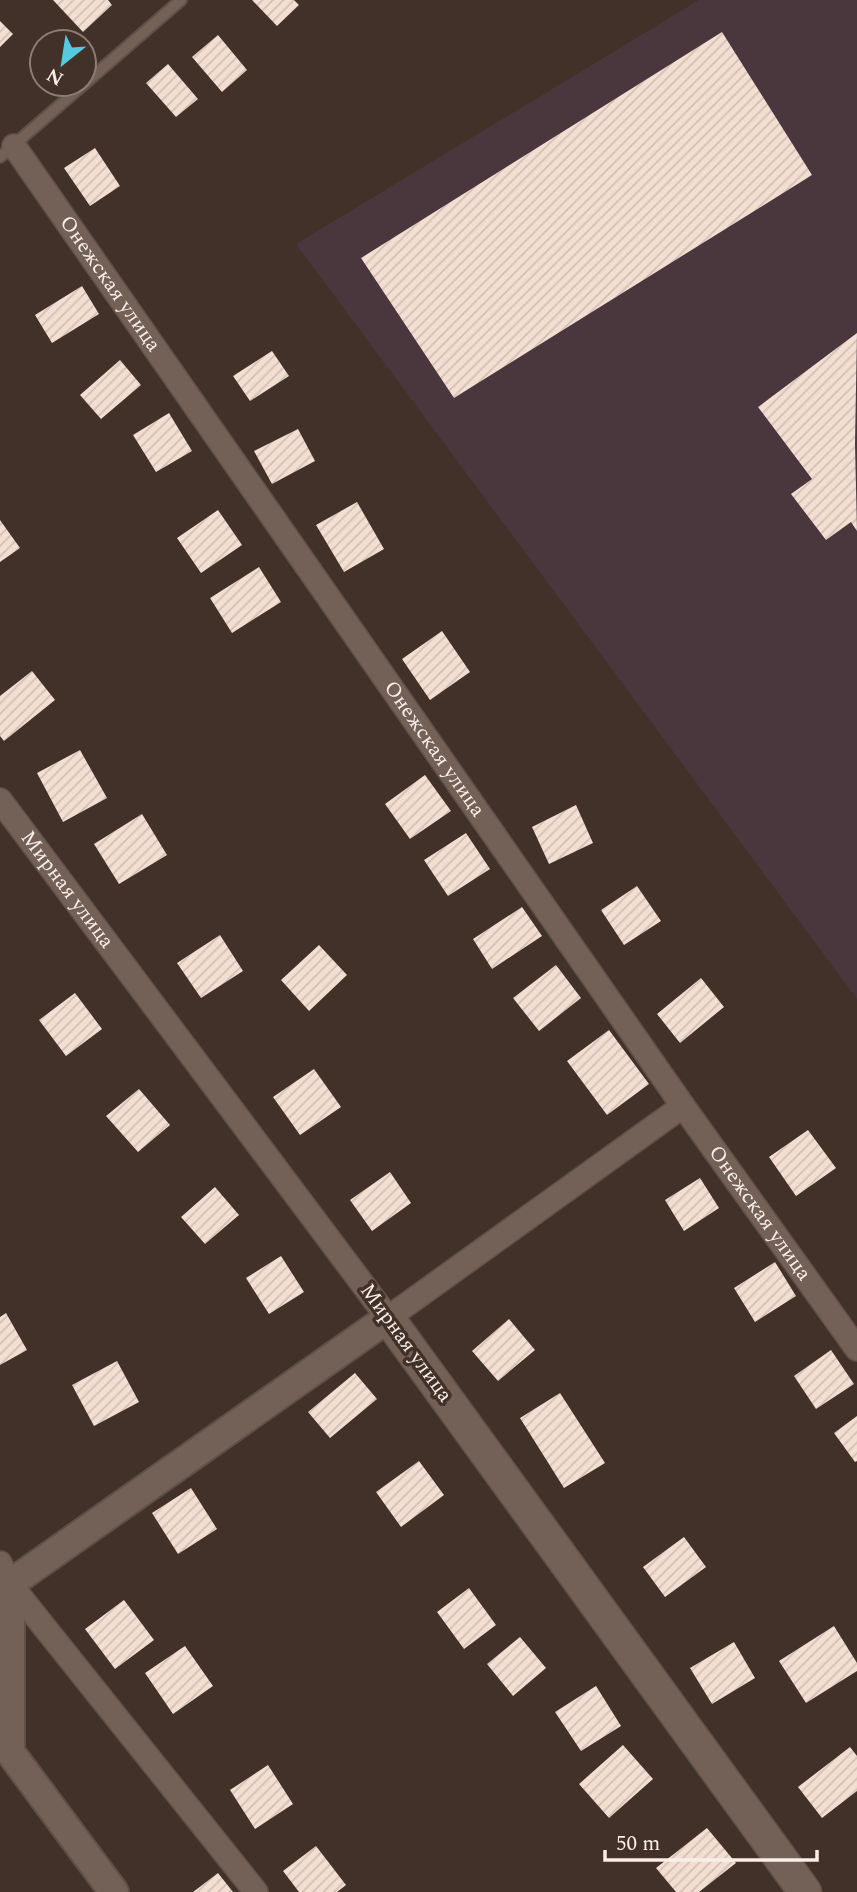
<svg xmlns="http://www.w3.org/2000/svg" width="857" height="1892" viewBox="0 0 857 1892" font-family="Spectral,serif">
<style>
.industrial{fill:#4a373e}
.building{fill:url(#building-hatch)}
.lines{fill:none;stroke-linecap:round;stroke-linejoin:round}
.service-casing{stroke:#5e5048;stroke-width:14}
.minor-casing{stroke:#5e5048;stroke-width:26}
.tertiary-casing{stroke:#5e5048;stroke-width:32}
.secondary-casing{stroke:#5e5048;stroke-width:35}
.service{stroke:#736056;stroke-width:10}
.minor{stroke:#736056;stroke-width:23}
.tertiary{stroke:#736056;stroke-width:28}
.secondary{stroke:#736056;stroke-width:32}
.labels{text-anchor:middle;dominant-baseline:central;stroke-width:7;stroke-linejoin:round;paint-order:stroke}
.street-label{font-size:21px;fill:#f9eee8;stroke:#413128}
</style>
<defs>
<pattern id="building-hatch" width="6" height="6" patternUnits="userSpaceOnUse" patternTransform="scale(1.75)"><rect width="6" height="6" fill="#f3ded2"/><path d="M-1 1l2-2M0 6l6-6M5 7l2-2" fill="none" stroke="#d1c0b6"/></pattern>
</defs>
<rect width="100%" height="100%" fill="#413128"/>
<path class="industrial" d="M699,0H857V999L296,244Z"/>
<path class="building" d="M53,0H108L112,5L83,32Z
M252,0H294L299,5L277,26Z
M0,21L13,34L0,47Z
M722,32L812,175L454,398L361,258Z
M218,35L247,70L222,92L192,57Z
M168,64L198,99L176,117L146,83Z
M95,148L120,186L90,206L64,168Z
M82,286L99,314L52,343L35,315Z
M857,333L855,444L857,531L851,522L826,540L791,494L812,479L758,407Z
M272,351L289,376L250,401L233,376Z
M120,360L141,385L101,419L80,395Z
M169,413L192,451L156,472L133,435Z
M298,429L315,461L272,484L254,451Z
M357,502L384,549L344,572L316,525Z
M218,510L242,545L201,573L177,538Z
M0,520L20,548L0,562Z
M259,567L281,602L232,633L210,598Z
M442,631L470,672L430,700L402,659Z
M32,671L55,700L4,741L0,736V696Z
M80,750L107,798L63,822L37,773Z
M425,775L451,811L410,839L385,804Z
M576,805L593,843L549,864L532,827Z
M142,814L167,855L119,884L94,844Z
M466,833L490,869L448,896L424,860Z
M637,886L661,921L624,945L601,910Z
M522,907L542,936L492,969L473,939Z
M220,935L243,971L201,998L177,963Z
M319,945L347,975L309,1011L281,980Z
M556,965L581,998L539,1031L513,998Z
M701,978L724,1007L680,1043L657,1014Z
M75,993L102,1029L66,1056L39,1020Z
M609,1030L649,1084L607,1115L567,1061Z
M314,1069L341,1107L300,1135L273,1097Z
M139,1089L170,1125L138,1152L106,1116Z
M808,1130L836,1168L796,1196L769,1157Z
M390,1172L411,1203L372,1231L350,1200Z
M700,1178L719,1208L684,1231L665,1200Z
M215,1187L239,1215L205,1244L181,1217Z
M281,1256L304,1292L269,1314L246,1278Z
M775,1262L796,1296L755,1322L734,1288Z
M6,1313L27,1350L0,1365V1317Z
M509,1319L535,1350L498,1381L472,1351Z
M831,1350L854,1384L816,1409L794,1376Z
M117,1361L139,1402L94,1426L72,1385Z
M355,1373L377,1399L330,1438L308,1412Z
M560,1393L605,1463L564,1488L520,1418Z
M857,1416V1461L855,1462L834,1433Z
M419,1461L444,1495L401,1527L376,1492Z
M191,1488L217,1529L178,1554L152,1513Z
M684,1537L706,1567L665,1597L643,1567Z
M469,1588L496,1625L464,1649L437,1612Z
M124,1600L154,1640L115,1669L85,1629Z
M834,1626L857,1663V1671L806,1703L779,1661Z
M520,1637L546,1668L513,1696L487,1664Z
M734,1642L755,1678L712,1704L690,1668Z
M185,1646L213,1686L173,1714L145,1673Z
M596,1686L621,1726L581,1751L555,1712Z
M623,1745L653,1779L609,1818L579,1784Z
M850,1747L857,1756V1791L822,1818L798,1787Z
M268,1765L293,1804L255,1829L230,1790Z
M707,1828L736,1863L699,1892H676L656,1868Z
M316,1846L346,1885L337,1892H299L283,1871Z
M218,1873L233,1892H193Z"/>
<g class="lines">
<defs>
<path id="service" d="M0,157L181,0"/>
<g id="minor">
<path id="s1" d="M14,146L683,1106L857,1349"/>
<path id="s2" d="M0,800L388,1318L683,1106"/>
<path d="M0,1563L10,1584L256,1892"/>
</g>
<path id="tertiary" d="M114,1892L10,1752V1584L388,1318"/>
<path id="secondary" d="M388,1318L805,1892"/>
</defs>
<use href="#service" class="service-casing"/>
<use href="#minor" class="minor-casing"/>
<use href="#tertiary" class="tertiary-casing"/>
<use href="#secondary" class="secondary-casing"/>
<use href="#service" class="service"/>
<use href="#minor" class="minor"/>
<use href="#tertiary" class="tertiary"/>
<use href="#secondary" class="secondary"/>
</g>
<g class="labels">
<g class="street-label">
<text stroke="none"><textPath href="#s1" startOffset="168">Онежская улица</textPath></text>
<text stroke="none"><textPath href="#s1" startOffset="735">Онежская улица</textPath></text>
<text stroke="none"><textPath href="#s2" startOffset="112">Мирная улица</textPath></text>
<text stroke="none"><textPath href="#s1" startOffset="1302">Онежская улица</textPath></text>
<text transform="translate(406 1343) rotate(54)">Мирная улица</text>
</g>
</g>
<g transform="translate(63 63) rotate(210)"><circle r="33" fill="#413128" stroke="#8b7d75" stroke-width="2"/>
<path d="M0-5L12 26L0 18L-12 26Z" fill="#56c9e1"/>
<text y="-10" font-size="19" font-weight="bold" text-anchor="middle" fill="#f9eee8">N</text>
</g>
<path d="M605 1850v10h212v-10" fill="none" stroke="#f9eee8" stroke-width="3.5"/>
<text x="616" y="1850" font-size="21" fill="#f9eee8" stroke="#413128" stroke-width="5" paint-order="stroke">50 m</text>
</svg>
